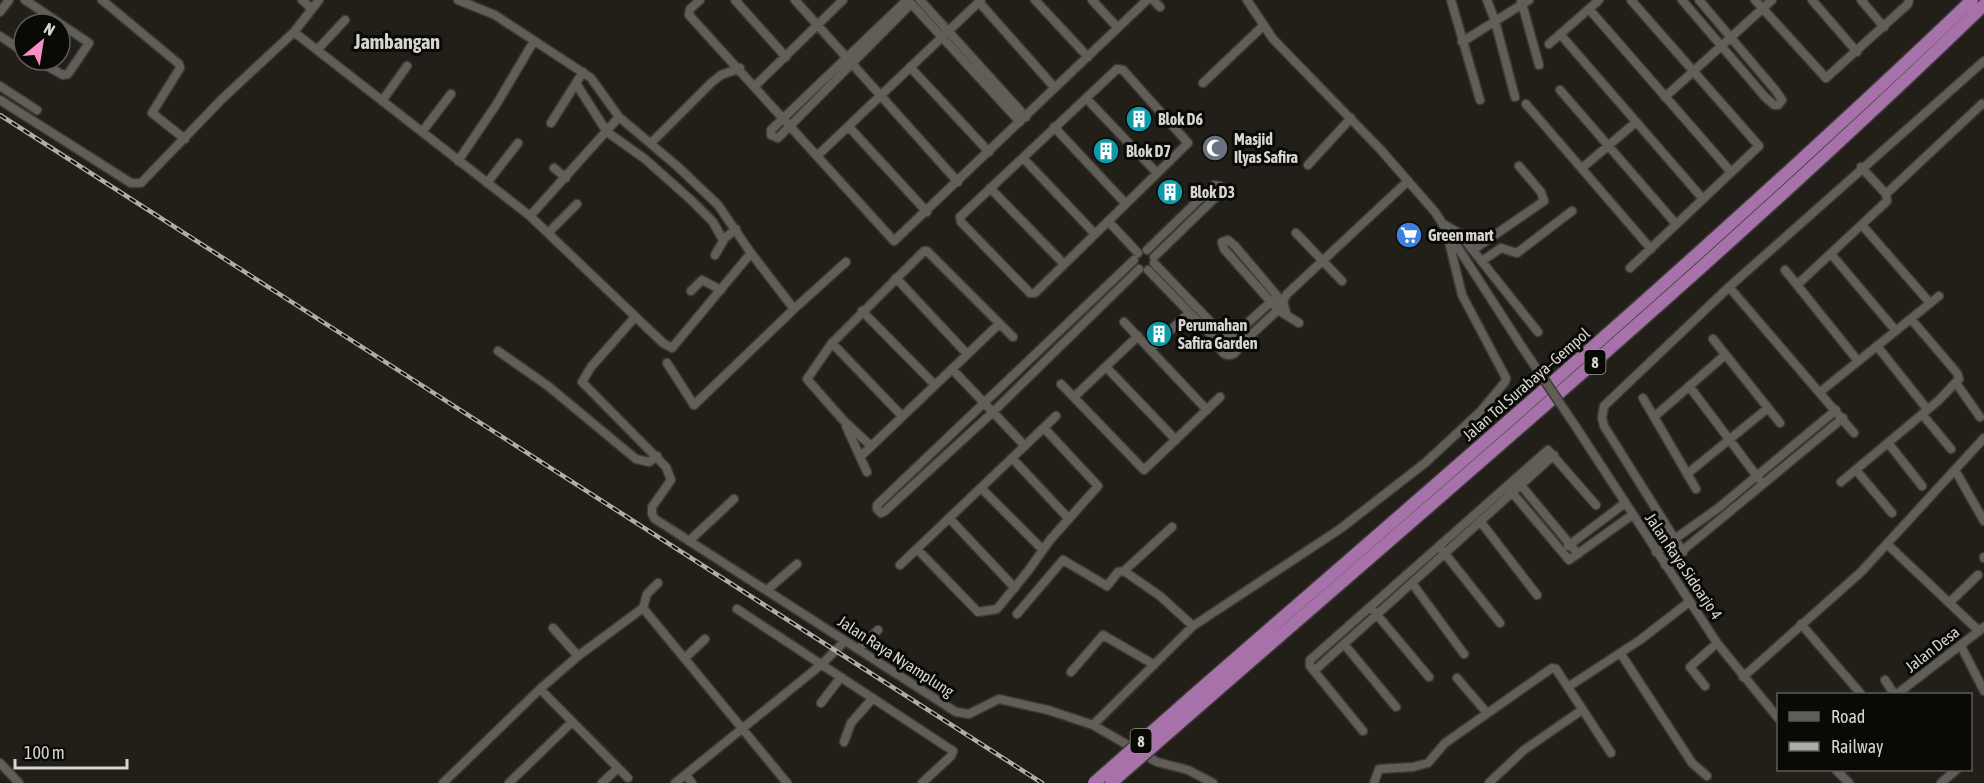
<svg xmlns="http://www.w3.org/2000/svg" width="1984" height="783" viewBox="0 0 1984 783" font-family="'Asap Condensed',sans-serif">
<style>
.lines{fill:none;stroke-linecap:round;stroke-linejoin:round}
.minor-casing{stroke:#3b3935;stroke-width:11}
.highway-casing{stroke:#3b3935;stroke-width:15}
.minor{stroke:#615e57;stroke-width:8}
.highway{stroke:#a672a9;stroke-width:12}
.rail-casing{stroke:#afada8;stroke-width:4.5}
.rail{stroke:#090906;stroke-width:2;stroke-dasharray:7;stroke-linecap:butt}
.minor-bridge-casing{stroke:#3b3935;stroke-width:11;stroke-linecap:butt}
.highway-bridge-casing{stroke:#3b3935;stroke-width:15;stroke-linecap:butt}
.minor-bridge{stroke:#615e57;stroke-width:8}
.highway-bridge{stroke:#a672a9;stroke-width:12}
.labels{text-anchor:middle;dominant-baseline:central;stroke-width:6;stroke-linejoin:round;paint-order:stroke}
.shield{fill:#090906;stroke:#999894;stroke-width:1.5}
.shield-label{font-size:15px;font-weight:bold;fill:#d7d5d1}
.poi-label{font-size:16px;font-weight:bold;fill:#d7d5d1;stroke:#090906;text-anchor:start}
.street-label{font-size:16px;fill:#d7d5d1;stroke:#090906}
.quarter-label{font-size:20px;font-weight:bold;fill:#d7d5d1;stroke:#090906}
</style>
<rect width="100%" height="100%" fill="#211f18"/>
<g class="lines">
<defs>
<path id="minor" d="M25,0L89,43L68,74L63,75L36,60
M102,0L179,64L180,68L152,113L185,139
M302,0L312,9
M700,0L690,9L689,15L894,241L1147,0
M735,0L786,57
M795,0L958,182
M907,0L771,130V135L778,138L911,4
M908,0L1020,122
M920,0L1026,117
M1035,0L1088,57
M1092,0L1118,28
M1153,0L1160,7
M1247,0L1273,39L1380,149L1435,212L1524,350
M1451,0L1480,100
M1487,0L1495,21L1515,97
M1521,0L1539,65
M1682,0L1765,97L1774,105H1778L1782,100L1776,91L1699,0
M1755,0L1826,78L1908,4L1909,0
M1812,0L1857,52
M1861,0L1884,27
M979,2L1055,88
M1589,9L1731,172
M0,12L9,0
M294,32L530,216L663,343L672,348L751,253L718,205L677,166L619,117L591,78L495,15L458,0
M1560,34L1703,199
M0,36L24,52
M1462,42L1529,0
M1549,44L1599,0
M317,50L345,20
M910,67L989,152
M1117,69L1123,70L1188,143L1035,293H1030L961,222L960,217Z
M1203,83L1263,26
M577,85L607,132L645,159L691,200L713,222L723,240
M0,86L37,110
M755,86L843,0
M1560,90L1676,224
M1665,97L1772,0
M1086,98L1157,173
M0,100L131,183H141L222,99L294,32L319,0
M382,101L407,66
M1526,104L1651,249
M551,123L583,72
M849,127L927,212
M1054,127L1126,204
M422,132L451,94
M651,143L711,83L721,75L740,68
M817,156L981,0
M1023,158L1095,234
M458,161L496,105L534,41
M1308,165L1351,118
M554,168L566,178
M1582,168L1636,122
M487,183L518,143
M990,188L1064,264
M1886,194L1982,104
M530,216L619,117
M1108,221L1138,253
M1445,225L1460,234L1538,332
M1862,225L1930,303
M548,233L577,204
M1296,233L1342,281
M1147,250L1214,185L1220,186L1221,192L1154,257
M1473,250L1544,201L1541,192L1519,166
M1831,254L1896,331
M715,255L725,238L736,229
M1134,260L877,505V509L881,513L885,511L993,412L1139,269
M1482,261L1501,248L1517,253L1572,211
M1154,263L1226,338
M1630,268L1759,146L1631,0
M1148,270L1221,345
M1785,270L1858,361
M896,278L967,354
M1797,285L1887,201L1886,194L1861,167
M1729,287L1854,433
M691,291L702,280L721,290
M794,309L846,262
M862,311L935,385
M1286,313L1284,304L1235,246L1228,240L1222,242L1224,249L1278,310L1299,323
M635,317L591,367L582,382L666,467L671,480L652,507V514L655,519L956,712L969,714L999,699L1048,710L1093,725L1157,762L1188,770L1213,783
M1124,322L1207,410
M1220 346a9 9 0 1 1 18 0a9 9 0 1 1-18 0Z
M1231,338L1275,298
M1713,339L1780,423
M832,343L902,416
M1877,346L1927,409
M1238,347L1278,310L1287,294L1408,181
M1150,349L1189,313
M498,351L548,386L636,459L649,462L657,456
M667,363L694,405L794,309L751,253
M1106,367L1176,440
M952,369L1025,446
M1956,383L1980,417
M1061,384L1144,470L1220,397
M1689,386L1759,479
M1820,392L1939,296
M1074,397L1138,336
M1643,398L1696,489
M1922,414L1951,449
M1654,417L1725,355
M1574,424L1717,643L1778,718
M846,426L867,472
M1889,444L1922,486
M871,446L843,420L807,379L832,343L924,251H927L1013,337
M861,456L999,324
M1012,458L1069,519
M1856,470L1892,513
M1955,470L1984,521
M1687,474L1768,408
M1841,482L1938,401L1959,379L1957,373L1911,319
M1519,483L1578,554
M981,488L1043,550
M1510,490L1569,560L1632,515
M949,518L1015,588
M1480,521L1537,595
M689,541L734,499
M1887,544L1979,631
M1568,546L1625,503
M917,549L978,612L997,609L1028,571L1050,540L1098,486L1044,428
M1442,550L1500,623
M1656,552L1717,509L1836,410
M1683,552L1604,426L1602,418L1604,406L1729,287L1984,61
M1984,557V558
M900,565L1056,416
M1665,565L1843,418
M1124,571L1160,596L1193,626
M1412,583L1464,654
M767,590L797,564
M1949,603L1978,575
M643,608L647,594L658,583
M737,609L953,751L951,756L922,783
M1373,610L1429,677
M1017,614L1063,560L1107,586L1118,572L1124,571L1172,527
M1801,624L1861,694
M553,628L578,656
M1344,644L1396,707
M1961,646L1984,691
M858,649L878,630
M1621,654L1692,763L1707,776
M686,657L705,639
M1314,671L1554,455
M1071,672L1103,635L1153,664
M1743,677L1861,572L1984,438
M1457,678L1487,713
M1885,680L1894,694
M1705,686L1690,667L1717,643
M1568,687L1640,640L1689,602
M540,689L628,778
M1897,694L1984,627
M821,703L841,677
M1093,725L1193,626L1340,529L1425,463L1480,412L1505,382L1506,378L1462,295L1445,225
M1363,731L1310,666V660L1548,450L1596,505
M844,742L851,723L873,698
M0,763L19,783
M1836,770L1849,783
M686,775L692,783
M443,783L540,689L578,656L643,608L787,783
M509,783L572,722
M602,783L618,768
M675,783L822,664L845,641
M1374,783L1379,769L1413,767L1428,763L1445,743L1552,668L1556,669L1611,753
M1489,783L1524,750L1582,710
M1941,783L1956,770"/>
<path id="highway" d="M1189,699C1453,469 1719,242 1972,0
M1197,708C1462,477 1731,250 1984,5"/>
</defs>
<use href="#minor" class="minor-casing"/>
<use href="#highway" class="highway-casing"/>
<use href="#minor" class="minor"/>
<use href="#highway" class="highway"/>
<defs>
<path id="rail" d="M0,115L1042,783"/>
</defs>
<use href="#rail" class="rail-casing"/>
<use href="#rail" class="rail"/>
<defs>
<path id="minor-bridge" d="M1524,350L1574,424"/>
<path id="highway-bridge" d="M1094,783L1189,699
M1111,783L1197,708"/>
</defs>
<use href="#minor-bridge" class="minor-bridge-casing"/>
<use href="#highway-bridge" class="highway-bridge-casing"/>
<use href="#minor-bridge" class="minor-bridge"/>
<use href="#highway-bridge" class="highway-bridge"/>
</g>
<defs>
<symbol id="building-disc" viewBox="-11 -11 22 22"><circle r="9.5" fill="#0f9aa8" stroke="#090906"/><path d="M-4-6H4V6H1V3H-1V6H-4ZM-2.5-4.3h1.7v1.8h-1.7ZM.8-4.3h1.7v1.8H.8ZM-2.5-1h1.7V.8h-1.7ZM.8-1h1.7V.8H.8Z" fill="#fff"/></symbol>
<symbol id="mosque-disc" viewBox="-11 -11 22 22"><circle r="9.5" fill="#6b7280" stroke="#090906"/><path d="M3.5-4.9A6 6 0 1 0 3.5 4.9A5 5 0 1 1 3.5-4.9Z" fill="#fff"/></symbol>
<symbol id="supermarket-disc" viewBox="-11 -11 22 22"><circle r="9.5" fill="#3f7fe0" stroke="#090906"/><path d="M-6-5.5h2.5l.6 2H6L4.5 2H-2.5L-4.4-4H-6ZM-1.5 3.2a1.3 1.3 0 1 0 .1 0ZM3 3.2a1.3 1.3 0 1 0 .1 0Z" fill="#fff"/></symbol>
</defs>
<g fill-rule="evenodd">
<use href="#building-disc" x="1124" y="104" width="30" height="30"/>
<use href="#mosque-disc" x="1200" y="133" width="30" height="30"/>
<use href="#building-disc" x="1091" y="136" width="30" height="30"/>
<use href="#building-disc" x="1155" y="177" width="30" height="30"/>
<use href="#supermarket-disc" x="1394" y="220" width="30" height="30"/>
<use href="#building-disc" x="1144" y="319" width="30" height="30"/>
</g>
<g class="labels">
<g class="shield">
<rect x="1584.5" y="350" width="21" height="24" rx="4.5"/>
<rect x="1130.5" y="729" width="21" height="24" rx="4.5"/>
</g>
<g class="shield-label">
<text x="1595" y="362">8</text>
<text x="1141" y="741">8</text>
</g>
<g class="poi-label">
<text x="1158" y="119">Blok D6</text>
<text x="1234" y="139">Masjid<tspan x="1234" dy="18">Ilyas Safira</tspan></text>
<text x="1126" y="151">Blok D7</text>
<text x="1190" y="192">Blok D3</text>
<text x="1428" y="235">Green mart</text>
<text x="1178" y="325">Perumahan<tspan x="1178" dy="18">Safira Garden</tspan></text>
</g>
<g class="street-label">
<text transform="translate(1526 384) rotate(-41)">Jalan Tol Surabaya–Gempol</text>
<text transform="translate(1684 566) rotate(56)">Jalan Raya Sidoarjo 4</text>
<text transform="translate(1932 649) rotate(-38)">Jalan Desa</text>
<text transform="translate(896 656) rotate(33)">Jalan Raya Nyamplung</text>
</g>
<g class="quarter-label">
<text x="397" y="41">Jambangan</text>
</g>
</g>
<rect x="1777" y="693" width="195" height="78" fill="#090906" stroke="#5b5b57" stroke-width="1.5"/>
<rect x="1789" y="712" width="30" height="9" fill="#615e57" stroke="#5b5b57" stroke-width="1.5"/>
<text x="1831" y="723" font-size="18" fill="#d7d5d1">Road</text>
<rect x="1789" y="742" width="30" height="9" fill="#afada8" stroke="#5b5b57" stroke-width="1.5"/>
<text x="1831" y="753" font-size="18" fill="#d7d5d1">Railway</text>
<g transform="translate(42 42) rotate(30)"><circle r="28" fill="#090906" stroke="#5b5b57" stroke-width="1.5"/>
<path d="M0-4.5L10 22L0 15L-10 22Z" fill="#fa8fc6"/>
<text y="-9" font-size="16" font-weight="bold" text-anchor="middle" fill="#d7d5d1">N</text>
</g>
<path d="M15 759v9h112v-9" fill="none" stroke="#d7d5d1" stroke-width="3"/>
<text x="24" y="759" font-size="18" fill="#d7d5d1" stroke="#090906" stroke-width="4.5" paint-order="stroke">100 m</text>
</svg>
